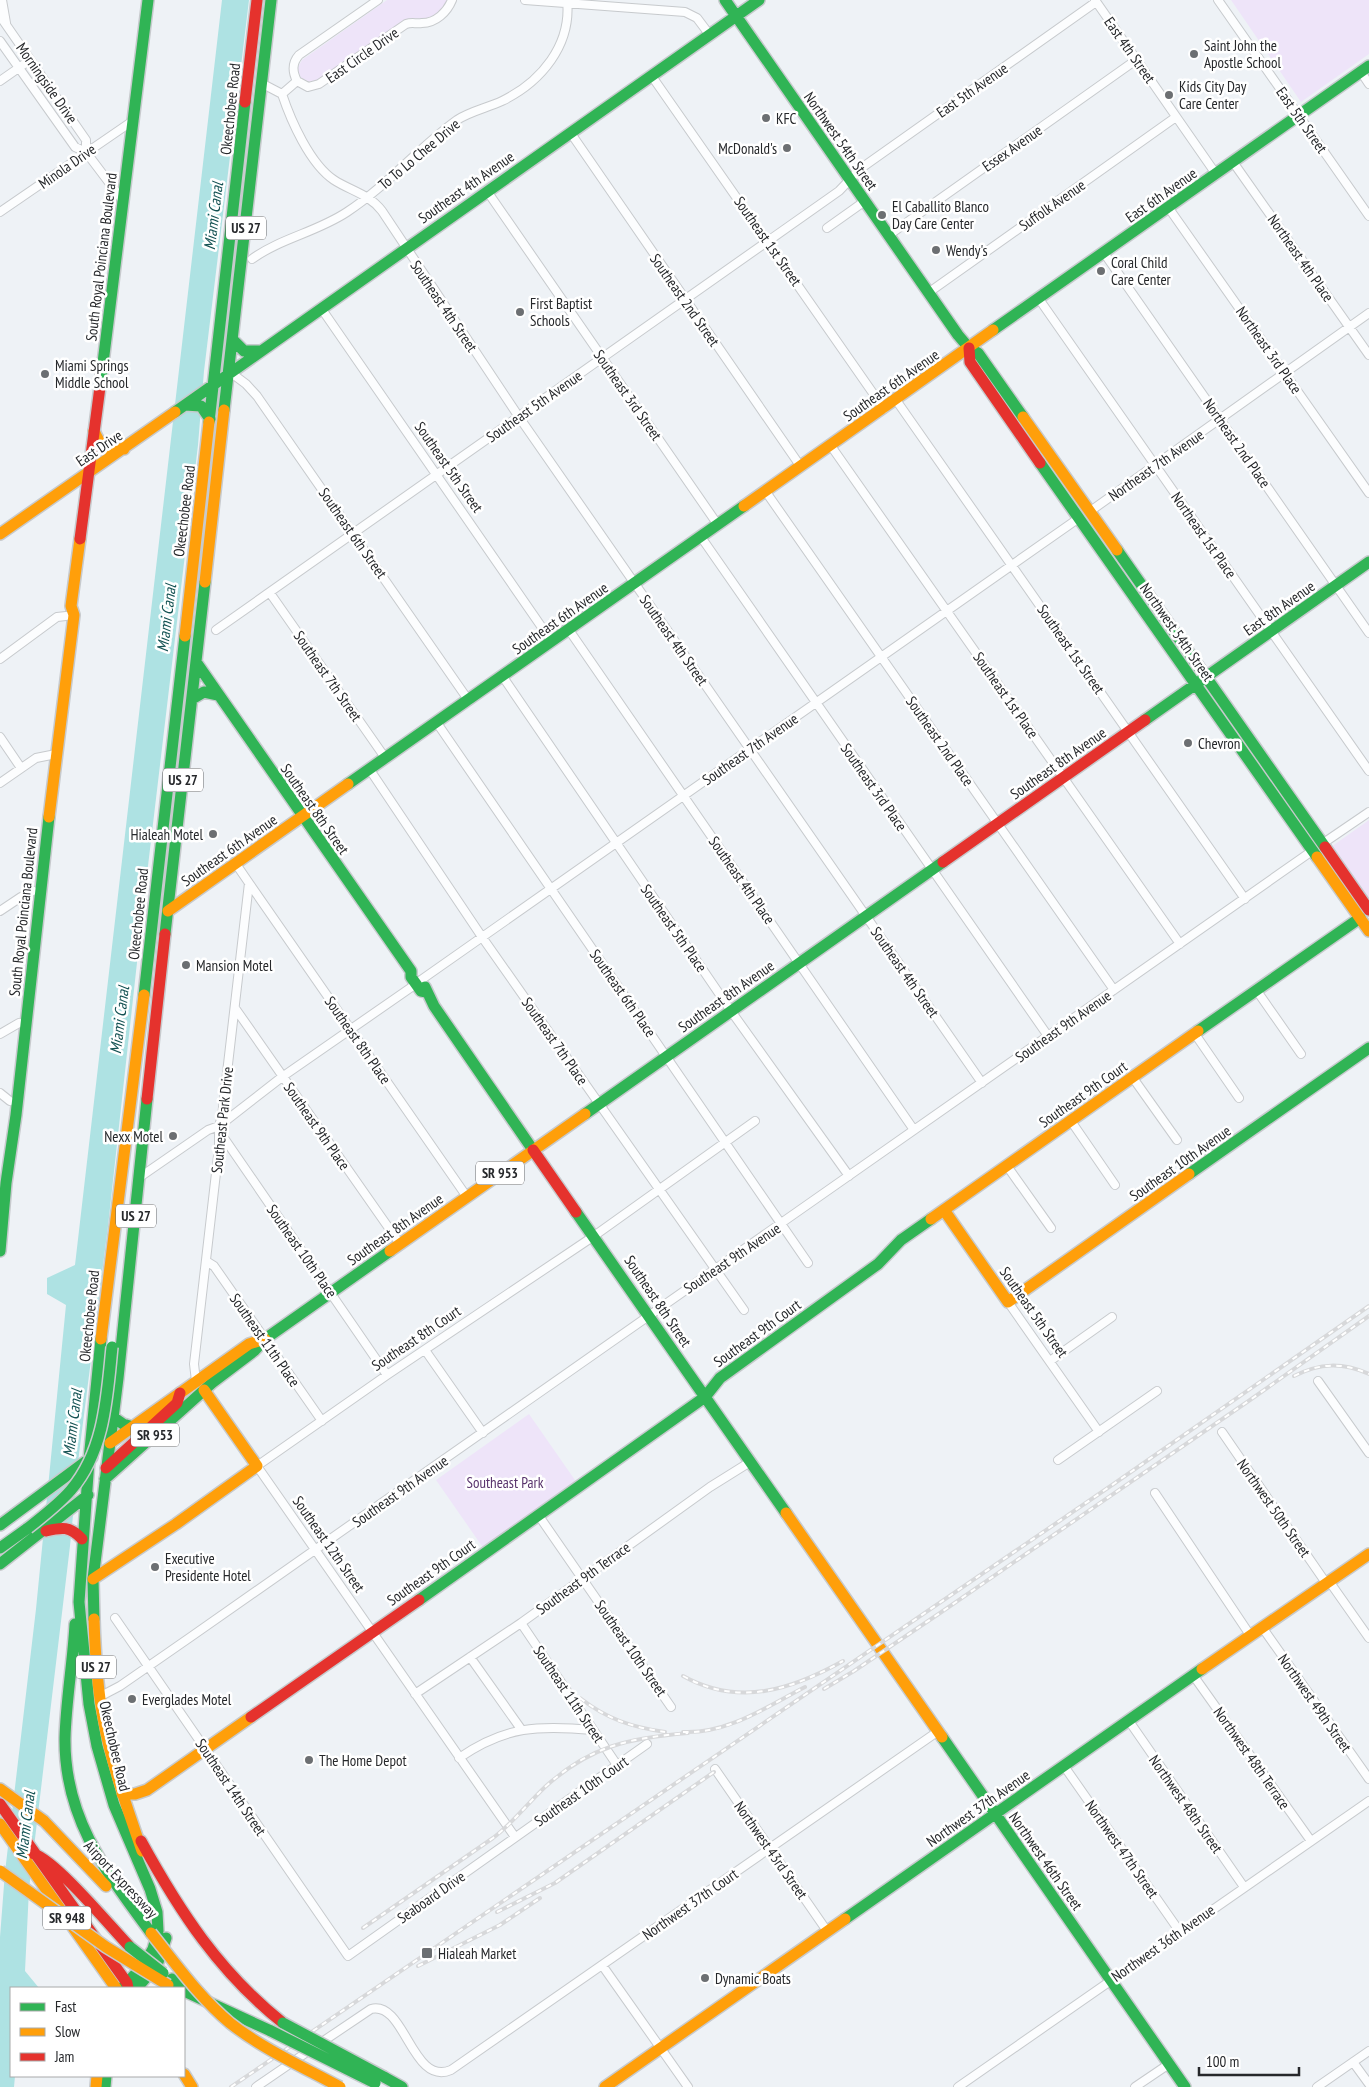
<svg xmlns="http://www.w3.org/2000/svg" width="1369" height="2087" viewBox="0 0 1369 2087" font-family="'PT Sans Narrow',sans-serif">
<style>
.green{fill:#eee4f9}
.water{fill:#aee2e3}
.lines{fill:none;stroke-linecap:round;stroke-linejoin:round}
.street-casing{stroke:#c7cacd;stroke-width:10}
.fast-casing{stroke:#c7cacd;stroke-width:14}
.slow-casing{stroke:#c7cacd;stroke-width:14}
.jam-casing{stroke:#c7cacd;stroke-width:14}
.street{stroke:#fcfdfe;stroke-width:8}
.fast{stroke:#30b455;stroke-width:11}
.slow{stroke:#ff9f0a;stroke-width:11}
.jam{stroke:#e5322d;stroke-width:11}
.rail-casing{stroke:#d7d8da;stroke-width:4}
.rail{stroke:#fff;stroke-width:2;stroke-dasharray:5.5;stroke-linecap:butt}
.fast-bridge-casing{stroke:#c7cacd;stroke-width:14;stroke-linecap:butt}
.slow-bridge-casing{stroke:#c7cacd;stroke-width:14;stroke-linecap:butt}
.fast-bridge{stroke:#30b455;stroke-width:11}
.slow-bridge{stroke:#ff9f0a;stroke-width:11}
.poi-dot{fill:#6c6f72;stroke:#fff;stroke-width:2}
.labels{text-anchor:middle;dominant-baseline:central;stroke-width:5;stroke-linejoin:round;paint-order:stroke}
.shield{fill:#fff;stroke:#67686b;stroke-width:1}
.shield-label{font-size:14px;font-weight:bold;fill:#26282b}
.poi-label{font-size:15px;fill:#26282b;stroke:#fff;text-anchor:start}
.street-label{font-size:15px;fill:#26282b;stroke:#fff}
.park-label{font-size:15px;fill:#58336c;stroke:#fff}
.water-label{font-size:16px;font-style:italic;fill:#145253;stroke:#fff}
</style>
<rect width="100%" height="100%" fill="#eef2f6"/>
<path class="green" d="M387,0H447C441,18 427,20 410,18L320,80L310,82L301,78L297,69L302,60Z
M1231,0H1369V54L1301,102Z
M1369,820V902L1331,847Z
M529,1414L577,1483L484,1549L436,1480Z"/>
<path class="water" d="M222,0H249L204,371L198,445L143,908L108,1226L79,1454L70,1546L29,1889L25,1971L39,1988H11V2076H15L14,2087H0V1937L5,1872L36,1609L66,1305L47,1294V1278L75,1265Z"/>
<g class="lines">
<defs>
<path id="street" d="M2,0L6,23
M378,0L299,55C292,63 292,71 297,81L308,87L319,84L406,24C412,22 416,24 422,23C436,23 447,12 452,0
M525,0L685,12L697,18L709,34
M1095,0L1216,174
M1218,0L1369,216
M0,16L86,140V152
M0,41L75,147L86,152L123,201
M1361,72L1369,84
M651,75L884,409
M0,81L30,60
M261,83L282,94
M282,94C291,121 310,164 334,180C351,191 369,194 382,211L519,417L982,1083
M282,94L297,81
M570,132L801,467
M1233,162L1369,355
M487,191L718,525
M1168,207L1369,493
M0,212L134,120
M827,228L865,201
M889,235L1136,60
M1104,253L1369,633
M252,259C281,238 317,232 347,212C387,186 418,148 457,120C471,111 487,108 502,101C541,82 572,45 567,0
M928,293L1176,117
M1039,299L1369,771
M321,308L552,642
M230,372L246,384L257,396L469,701
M896,400L1245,899
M831,446L1180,944
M766,492L1114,990
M1089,512L1369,313
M701,537L1048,1036
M270,593L386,759
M216,630L839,191L860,169L1096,2
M569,630L914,1130
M0,659L57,617L66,616
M503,677L731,1011L849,1176
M437,723L808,1263
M0,737L21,768
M370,770L482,937L744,1310
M0,783L36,758L56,754
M1322,844L1369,812
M249,883L467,1197
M0,911L21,897L33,891
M421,980L1079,518
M1257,991L1301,1054
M235,1008L400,1244
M0,1034L19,1023
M1195,1034L1239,1098
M1133,1078L1177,1140
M0,1093L10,1101
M1071,1121L1115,1185
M220,1130L224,1138L387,1375
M1007,1166L1051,1228
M140,1177L208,1130L219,1126L282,1077L416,984
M206,1261L214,1266L322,1421
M1008,1302L1099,1432
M425,1350L483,1433
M1050,1361L1112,1317
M196,1381L194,1364L219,1147V1126L222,1116L249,883L236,864
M1318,1381L1369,1453
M1222,1432L1326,1583
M1058,1460L1157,1391
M1155,1493L1250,1635
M539,1516L671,1707
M1329,1581L1369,1638
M115,1618L348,1956L647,1744
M521,1623L617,1765
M1262,1627L1369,1779
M470,1657L521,1729
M1193,1675L1311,1841
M415,1694L521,1623L710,1487L750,1462
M99,1697L120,1686L192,1636L1312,851
M1129,1721L1244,1887
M459,1758C505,1726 539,1725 593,1730
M1064,1766L1180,1932
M715,1769L827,1931
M515,1837L257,1466L387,1375L594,1236L755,1121
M602,1965L688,2087
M319,2044L371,2009C405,2000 412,2087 451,2070L937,1732
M1353,2062L1369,2084
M256,2087L310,2050
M958,2087L1369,1801
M1135,2087L1169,2064
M1317,2087L1369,2051"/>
<path id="fast" d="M725,0L958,335L969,348L978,353L1023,417
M993,330L1369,66
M233,340L244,351H260
M100,387L148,0
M185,405L201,406L210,419
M224,410L271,0
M175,412L759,0
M209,422L245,102
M1040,463L1317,857
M1117,550L1325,847
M196,662L411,971V977L421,991L426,992
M192,699L204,692L218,695
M1145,720L1369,562
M348,784L744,506
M165,934L205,582
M425,987L434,1006L533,1150
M144,995L185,636
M1198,1031L1360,918
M585,1114L943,862
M1189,1174L1369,1048
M0,1251L6,1183L16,1115L49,817
M101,1339L89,1460L79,1602L89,1704L97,1746L114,1805L150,1889L157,1912L158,1931L153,1949L143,1966L122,1988
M113,1417L123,1424L133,1427
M105,1479L212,1383L254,1351L265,1339L390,1251
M786,1513L705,1397L720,1378L878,1264L901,1240L931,1219
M0,1525L92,1457
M0,1548L28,1528
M0,1564L88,1495
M419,1600L705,1397L576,1212
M94,1619L93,1579L118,1378L147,1099
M75,1624C73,1662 66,1700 65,1738C64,1818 106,1872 151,1933
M942,1737L1185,2087
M845,1919L1202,1669
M172,1979L191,1994
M137,1988L157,1965L166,1938
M184,1991L271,2031
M384,2077L402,2087
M105,2087L106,2076"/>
<path id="slow" d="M1023,417L1117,550
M94,431C103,450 104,449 124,449
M744,506L993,330
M0,534L175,412
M205,582L224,410
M185,636L209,422
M49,817L74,615L71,606L80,539
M1317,857L1369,931
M168,911L348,784
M944,1210L1008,1302L1189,1174
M931,1219L1198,1031
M390,1251L585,1114
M101,1339L144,995
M110,1443L249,1344L265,1339
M786,1513L942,1737
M93,1579L176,1524L257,1466L204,1390
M94,1619C95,1652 97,1685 103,1718C111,1764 127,1807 142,1851
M1202,1669L1369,1554
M0,1789L44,1821L106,1886
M122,1794H135L147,1790L251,1717
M0,1824L116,1988
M184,2074L192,2087
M96,2087L97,2076
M605,2087L845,1919"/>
<path id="jam" d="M245,102L257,0
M969,348L970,362L1040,463
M80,539L100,387
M1325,847L1369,910
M943,862L1145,720
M147,1099L165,934
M533,1150L576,1212
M106,1468L177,1403L180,1393
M46,1531C62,1527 70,1526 82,1539
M251,1717L419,1600
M0,1804L127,1983L128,1988
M141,1841C180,1912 219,1972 283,2023
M34,1854C57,1862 110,1926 130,1947"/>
</defs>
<use href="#street" class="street-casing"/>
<use href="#fast" class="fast-casing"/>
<use href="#slow" class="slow-casing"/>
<use href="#jam" class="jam-casing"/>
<use href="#street" class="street"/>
<use href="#fast" class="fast"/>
<use href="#slow" class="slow"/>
<use href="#jam" class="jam"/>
<defs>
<path id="rail" d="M1294,1376C1320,1363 1342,1362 1369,1374
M683,1676C739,1707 791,1690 843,1661
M824,1689L854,1671L940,1613L1250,1400L1369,1316
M580,1698C607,1719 631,1727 665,1732
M683,1732C728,1734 766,1707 805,1687
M497,1912L555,1883L714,1772
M363,1928L493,1838C513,1823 527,1804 545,1787C590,1746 629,1738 688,1733
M418,1966L500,1925L540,1898
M231,2087L1115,1483L1369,1306"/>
</defs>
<use href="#rail" class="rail-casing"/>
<use href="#rail" class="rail"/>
<defs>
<path id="fast-bridge" d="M28,1528C43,1516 59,1504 71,1490C105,1450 107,1396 112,1347
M130,1947L163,1973
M283,2023L384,2077
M271,2031L375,2083"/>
<path id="slow-bridge" d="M0,1871L106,1947L168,1985
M151,1933C176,1964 199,1997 230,2023C263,2049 303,2067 340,2087"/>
</defs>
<use href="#fast-bridge" class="fast-bridge-casing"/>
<use href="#slow-bridge" class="slow-bridge-casing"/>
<use href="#fast-bridge" class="fast-bridge"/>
<use href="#slow-bridge" class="slow-bridge"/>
</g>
<g class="poi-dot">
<circle cx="1194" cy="54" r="5"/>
<circle cx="1169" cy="95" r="5"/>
<circle cx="766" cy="118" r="5"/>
<circle cx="787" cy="148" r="5"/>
<circle cx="882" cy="215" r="5"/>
<circle cx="936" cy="250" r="5"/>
<circle cx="1101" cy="271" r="5"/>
<circle cx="520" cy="312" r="5"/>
<circle cx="45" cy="374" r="5"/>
<circle cx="1188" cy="743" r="5"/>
<circle cx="213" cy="834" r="5"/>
<circle cx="186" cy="965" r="5"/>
<circle cx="173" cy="1136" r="5"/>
<circle cx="155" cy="1567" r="5"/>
<circle cx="132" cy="1699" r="5"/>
<circle cx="309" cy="1760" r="5"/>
<rect x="421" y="1947" width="12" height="12" rx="2.5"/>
<circle cx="705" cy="1978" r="5"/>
</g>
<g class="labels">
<g class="shield">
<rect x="226" y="216.5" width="40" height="23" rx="4"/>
<rect x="163" y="768.5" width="40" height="23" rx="4"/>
<rect x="476" y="1161.5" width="48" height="23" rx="4"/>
<rect x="116" y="1204.5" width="40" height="23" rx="4"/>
<rect x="131" y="1423.5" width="48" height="23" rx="4"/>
<rect x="76" y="1655.5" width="40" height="23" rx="4"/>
<rect x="43" y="1906.5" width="48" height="23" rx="4"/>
</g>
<g class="shield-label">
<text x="246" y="228">US 27</text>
<text x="183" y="780">US 27</text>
<text x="500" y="1173">SR 953</text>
<text x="136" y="1216">US 27</text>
<text x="155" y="1435">SR 953</text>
<text x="96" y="1667">US 27</text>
<text x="67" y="1918">SR 948</text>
</g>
<g class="poi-label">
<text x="1204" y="45">Saint John the<tspan x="1204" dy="17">Apostle School</tspan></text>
<text x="1179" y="86">Kids City Day<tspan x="1179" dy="17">Care Center</tspan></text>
<text x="776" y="118">KFC</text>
<text x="777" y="148" text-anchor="end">McDonald's</text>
<text x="892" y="206">El Caballito Blanco<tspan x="892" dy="17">Day Care Center</tspan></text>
<text x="946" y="250">Wendy's</text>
<text x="1111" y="262">Coral Child<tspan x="1111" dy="17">Care Center</tspan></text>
<text x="530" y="303">First Baptist<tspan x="530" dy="17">Schools</tspan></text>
<text x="55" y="365">Miami Springs<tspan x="55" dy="17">Middle School</tspan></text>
<text x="1198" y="743">Chevron</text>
<text x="203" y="834" text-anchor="end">Hialeah Motel</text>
<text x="196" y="965">Mansion Motel</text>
<text x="163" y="1136" text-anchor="end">Nexx Motel</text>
<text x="165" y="1558">Executive<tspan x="165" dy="17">Presidente Hotel</tspan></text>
<text x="142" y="1699">Everglades Motel</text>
<text x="319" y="1760">The Home Depot</text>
<text x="438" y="1953">Hialeah Market</text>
<text x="715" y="1978">Dynamic Boats</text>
</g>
<g class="street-label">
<text transform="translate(1130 50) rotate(55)">East 4th Street</text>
<text transform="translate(362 55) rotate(-35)">East Circle Drive</text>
<text transform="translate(47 83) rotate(55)">Morningside Drive</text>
<text transform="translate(972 90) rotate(-35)">East 5th Avenue</text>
<text transform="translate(230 109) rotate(-84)">Okeechobee Road</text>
<text transform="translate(1302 120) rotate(55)">East 5th Street</text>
<text transform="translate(841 141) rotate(55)">Northwest 54th Street</text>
<text transform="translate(1012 148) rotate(-35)">Essex Avenue</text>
<text transform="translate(419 154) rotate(-40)">To To Lo Chee Drive</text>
<text transform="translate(67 166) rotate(-35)">Minola Drive</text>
<text transform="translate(466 187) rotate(-35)">Southeast 4th Avenue</text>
<text transform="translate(1161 195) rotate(-35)">East 6th Avenue</text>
<text transform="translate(1052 205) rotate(-35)">Suffolk Avenue</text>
<text transform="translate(768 241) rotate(55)">Southeast 1st Street</text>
<text transform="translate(101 257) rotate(-83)">South Royal Poinciana Boulevard</text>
<text transform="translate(1301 258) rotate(55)">Northeast 4th Place</text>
<text transform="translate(685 300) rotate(55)">Southeast 2nd Street</text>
<text transform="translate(444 306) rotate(56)">Southeast 4th Street</text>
<text transform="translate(1269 350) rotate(55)">Northeast 3rd Place</text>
<text transform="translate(891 385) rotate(-35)">Southeast 6th Avenue</text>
<text transform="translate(628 395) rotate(55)">Southeast 3rd Street</text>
<text transform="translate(534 406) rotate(-35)">Southeast 5th Avenue</text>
<text transform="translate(1237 443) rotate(55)">Northeast 2nd Place</text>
<text transform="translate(99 448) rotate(-34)">East Drive</text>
<text transform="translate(1156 465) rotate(-35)">Northeast 7th Avenue</text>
<text transform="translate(449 467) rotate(55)">Southeast 5th Street</text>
<text transform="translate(184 511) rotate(-83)">Okeechobee Road</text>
<text transform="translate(353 533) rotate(55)">Southeast 6th Street</text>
<text transform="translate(1204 535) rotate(55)">Northeast 1st Place</text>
<text transform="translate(1279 608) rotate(-35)">East 8th Avenue</text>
<text transform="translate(560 618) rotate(-35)">Southeast 6th Avenue</text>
<text transform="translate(1177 632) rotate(55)">Northwest 54th Street</text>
<text transform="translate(674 640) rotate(55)">Southeast 4th Street</text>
<text transform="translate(1071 649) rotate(55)">Southeast 1st Street</text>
<text transform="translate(328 676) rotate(55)">Southeast 7th Street</text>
<text transform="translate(1006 695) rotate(55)">Southeast 1st Place</text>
<text transform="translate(940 741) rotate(55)">Southeast 2nd Place</text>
<text transform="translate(750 749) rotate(-35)">Southeast 7th Avenue</text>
<text transform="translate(1058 763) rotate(-35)">Southeast 8th Avenue</text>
<text transform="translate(874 787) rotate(55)">Southeast 3rd Place</text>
<text transform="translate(315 809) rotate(55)">Southeast 8th Street</text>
<text transform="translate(229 850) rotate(-35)">Southeast 6th Avenue</text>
<text transform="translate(742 880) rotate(55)">Southeast 4th Place</text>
<text transform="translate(23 912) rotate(-84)">South Royal Poinciana Boulevard</text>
<text transform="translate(138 914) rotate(-84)">Okeechobee Road</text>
<text transform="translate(674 928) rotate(55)">Southeast 5th Place</text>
<text transform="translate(905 972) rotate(55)">Southeast 4th Street</text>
<text transform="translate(623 993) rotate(55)">Southeast 6th Place</text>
<text transform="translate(726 996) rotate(-35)">Southeast 8th Avenue</text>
<text transform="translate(1063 1026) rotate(-35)">Southeast 9th Avenue</text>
<text transform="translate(358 1040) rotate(55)">Southeast 8th Place</text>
<text transform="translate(555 1041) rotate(55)">Southeast 7th Place</text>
<text transform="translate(1083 1094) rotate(-35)">Southeast 9th Court</text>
<text transform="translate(222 1120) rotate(-84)">Southeast Park Drive</text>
<text transform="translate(317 1126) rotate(55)">Southeast 9th Place</text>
<text transform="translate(1180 1163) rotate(-35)">Southeast 10th Avenue</text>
<text transform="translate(395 1229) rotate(-35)">Southeast 8th Avenue</text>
<text transform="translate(302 1251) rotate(55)">Southeast 10th Place</text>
<text transform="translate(732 1258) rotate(-34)">Southeast 9th Avenue</text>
<text transform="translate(658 1301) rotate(56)">Southeast 8th Street</text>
<text transform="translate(1034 1312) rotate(55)">Southeast 5th Street</text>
<text transform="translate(89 1316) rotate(-84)">Okeechobee Road</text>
<text transform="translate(757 1333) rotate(-36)">Southeast 9th Court</text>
<text transform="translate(416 1338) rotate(-34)">Southeast 8th Court</text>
<text transform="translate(265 1340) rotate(55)">Southeast 11th Place</text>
<text transform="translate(400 1491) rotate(-35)">Southeast 9th Avenue</text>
<text transform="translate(1274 1508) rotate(55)">Northwest 50th Street</text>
<text transform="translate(329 1544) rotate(55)">Southeast 12th Street</text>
<text transform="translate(431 1572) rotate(-35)">Southeast 9th Court</text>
<text transform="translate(583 1578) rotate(-36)">Southeast 9th Terrace</text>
<text transform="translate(631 1648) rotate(55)">Southeast 10th Street</text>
<text transform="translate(569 1694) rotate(56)">Southeast 11th Street</text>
<text transform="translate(1315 1703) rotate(55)">Northwest 49th Street</text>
<text transform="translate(115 1746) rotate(77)">Okeechobee Road</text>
<text transform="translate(1252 1758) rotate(55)">Northwest 48th Terrace</text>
<text transform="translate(231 1787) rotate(56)">Southeast 14th Street</text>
<text transform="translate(581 1791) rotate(-35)">Southeast 10th Court</text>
<text transform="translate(1186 1804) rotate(55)">Northwest 48th Street</text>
<text transform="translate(978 1808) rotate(-35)">Northwest 37th Avenue</text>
<text transform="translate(1122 1849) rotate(55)">Northwest 47th Street</text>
<text transform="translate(771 1850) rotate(55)">Northwest 43rd Street</text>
<text transform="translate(1046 1861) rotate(55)">Northwest 46th Street</text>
<text transform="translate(121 1879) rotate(47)">Airport Expressway</text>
<text transform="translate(431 1897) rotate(-35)">Seaboard Drive</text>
<text transform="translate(690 1904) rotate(-35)">Northwest 37th Court</text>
<text transform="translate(1163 1943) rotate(-35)">Northwest 36th Avenue</text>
</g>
<g class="park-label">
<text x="505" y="1482">Southeast Park</text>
</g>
<g class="water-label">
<text transform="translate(213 216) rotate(-83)">Miami Canal</text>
<text transform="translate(166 618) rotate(-83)">Miami Canal</text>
<text transform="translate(119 1020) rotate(-83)">Miami Canal</text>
<text transform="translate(72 1423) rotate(-83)">Miami Canal</text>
<text transform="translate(25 1825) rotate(-83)">Miami Canal</text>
</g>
</g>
<rect x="10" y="1987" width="175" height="90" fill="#ffffff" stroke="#a8a9aa"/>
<rect x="20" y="2003" width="25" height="8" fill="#30b455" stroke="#a8a9aa"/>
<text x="55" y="2012" font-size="15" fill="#26282b">Fast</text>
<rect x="20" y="2028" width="25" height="8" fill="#ff9f0a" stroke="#a8a9aa"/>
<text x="55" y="2037" font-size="15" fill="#26282b">Slow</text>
<rect x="20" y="2053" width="25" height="8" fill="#e5322d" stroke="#a8a9aa"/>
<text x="55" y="2062" font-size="15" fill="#26282b">Jam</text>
<path d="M1199 2067v8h100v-8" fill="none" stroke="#26282b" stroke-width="2.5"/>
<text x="1206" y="2067" font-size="15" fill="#26282b" stroke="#ffffff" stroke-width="4" paint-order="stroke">100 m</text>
</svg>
